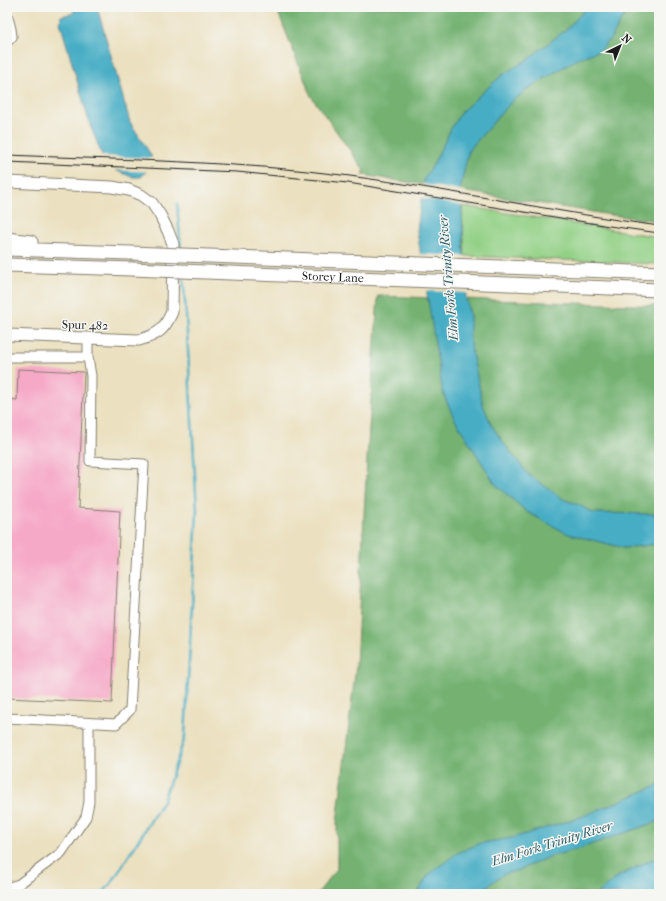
<svg xmlns="http://www.w3.org/2000/svg" width="666" height="901" viewBox="0 0 666 901" font-family="'IM FELL French Canon',serif">
<style>
.green{fill:#92d085;stroke:#577650}
.forest{fill:#75b272;stroke:#486747}
.water{fill:#46adc5;stroke:#316470}
.pier{fill:#ebe0bf}
.lines{fill:none;stroke-linecap:round;stroke-linejoin:round}
.stream{stroke:#46adc5;stroke-width:2.5}
.building{fill:#f6a9c7}
.minor-casing{stroke:#847e6e;stroke-width:11}
.major-casing{stroke:#847e6e;stroke-width:13}
.highway-casing{stroke:#847e6e;stroke-width:15}
.minor{stroke:#fff;stroke-width:9}
.major{stroke:#fff;stroke-width:11}
.highway{stroke:#fff;stroke-width:13}
.tram{stroke:#1c1c1c;stroke-width:1}
.highway-bridge-casing{stroke:#847e6e;stroke-width:15;stroke-linecap:butt}
.highway-bridge{stroke:#fff;stroke-width:13}
.labels{text-anchor:middle;dominant-baseline:central;stroke-width:3;stroke-linejoin:round;paint-order:stroke}
.street-label{font-size:12px;fill:#1c1c1c;stroke:#f6f6f2}
.water-label{font-size:13px;font-style:italic;fill:#2f5d68;stroke:#f6f6f2}
</style>
<rect width="100%" height="100%" fill="#f6f6f2"/>
<filter id="ink" filterUnits="userSpaceOnUse"><feTurbulence type="fractalNoise" baseFrequency=".025" numOctaves="2"/><feDisplacementMap in="SourceGraphic" scale="8" xChannelSelector="R" yChannelSelector="G"/><feConvolveMatrix kernelMatrix="1 2 1 2 8 2 1 2 1" color-interpolation-filters="sRGB"/></filter>
<filter id="wash" filterUnits="userSpaceOnUse"><feTurbulence type="fractalNoise" baseFrequency=".012" numOctaves="4" result="noise"/><feDisplacementMap in="SourceGraphic" scale="16" xChannelSelector="R" yChannelSelector="G"/><feGaussianBlur stdDeviation="0.9" result="paint"/><feColorMatrix in="noise" values="0 0 0 0 0 0 0 0 0 0 0 0 0 0 0 0 0 1.4 0 .05"/><feComposite in="paint" operator="in"/></filter>
<g filter="url(#wash)">
<rect width="100%" height="100%" fill="#ebe0bf"/>
<path class="green" d="M463,206L659,237V264L465,256L462,211Z"/>
<path class="forest" d="M276,7H659V221L611,215L363,175L364,170L311,96Z
M378,296L659,306V856L617,877L597,894H317L337,869V822L356,666L367,459Z"/>
<path class="water" d="M73,7H97L130,122L151,155C152,164 148,171 141,177H132L113,169L102,155L90,125L60,22L61,16L74,13Z
M587,7H629L612,37L601,50L577,59L524,91L520,96L514,99L469,150L459,194L462,211L466,298L470,315V342L483,405L492,426L508,449L528,474L563,499L579,505L593,513L659,514V544L624,548L568,534L527,512L495,484L454,418L443,393L417,231L424,179L433,165L452,127L462,111L502,75L527,60L568,28Z
M659,785V821L578,849L549,857L519,870L504,874L490,884L479,894H417L428,875L457,853L481,843L512,838L578,818Z
M659,856V894H597L617,877Z"/>
<path class="pier" d="M101,156L153,158V160L150,172L112,170Z
M422,184L461,191L463,206L420,198Z
M419,254L466,256L468,293L425,291Z"/>
<g class="lines">
<path class="stream" d="M177,204L181,250
M102,894L113,881L163,801L185,737L197,511L186,315L183,275"/>
</g>
<g id="blocks">
<path class="building" d="M18,369L84,372L78,508L120,511L112,703L7,698V399L17,400Z"/>
</g>
</g>
<g filter="url(#ink)">
<use href="#blocks" fill-opacity="0" stroke="#847e6e" stroke-width="1"/>
<g class="lines">
<defs>
<path id="minor" d="M7,14L11,29L12,37L7,42
M7,357H88V338
M7,718L116,724L130,710L144,464L90,461L91,376L88,357
M7,888L19,884L61,853L86,817L89,802V723"/>
<path id="major" d="M7,182L112,187L129,190L141,195L152,203L160,215L168,231L173,244L172,312C164,330 158,335 139,340L7,335"/>
<path id="highway" d="M7,239L31,242
M7,249L130,253
M7,265L132,269"/>
</defs>
<use href="#minor" class="minor-casing"/>
<use href="#major" class="major-casing"/>
<use href="#highway" class="highway-casing"/>
<use href="#minor" class="minor"/>
<use href="#major" class="major"/>
<use href="#highway" class="highway"/>
<path class="tram" d="M7,155C121,160 236,161 350,176C453,190 555,212 659,226
M7,162L237,172L348,183L609,226L659,233"/>
<defs>
<g id="highway-bridge">
<path d="M130,253L659,273"/>
<path id="s1" d="M132,269L659,290"/>
</g>
</defs>
<use href="#highway-bridge" class="highway-bridge-casing"/>
<use href="#highway-bridge" class="highway-bridge"/>
</g>
</g>
<g class="labels">
<g class="street-label">
<text stroke="none"><textPath href="#s1" startOffset="201">Storey Lane</textPath></text>
<text transform="translate(85 325) rotate(2)">Spur 482</text>
</g>
<g class="water-label">
<text transform="translate(448 278) rotate(-95)">Elm Fork Trinity River</text>
<text transform="translate(552 843) rotate(-17)">Elm Fork Trinity River</text>
</g>
</g>
<rect width="666" height="901" fill="none" stroke="#f6f6f2" stroke-width="24"/>
<g transform="translate(620 46) rotate(43)" stroke="#f6f6f2" stroke-width="3" paint-order="stroke">
<path d="M0-3L7 15L0 10L-7 15Z" fill="#1c1c1c"/>
<text y="-6" font-size="11" font-weight="bold" text-anchor="middle" fill="#1c1c1c">N</text>
</g>
</svg>
